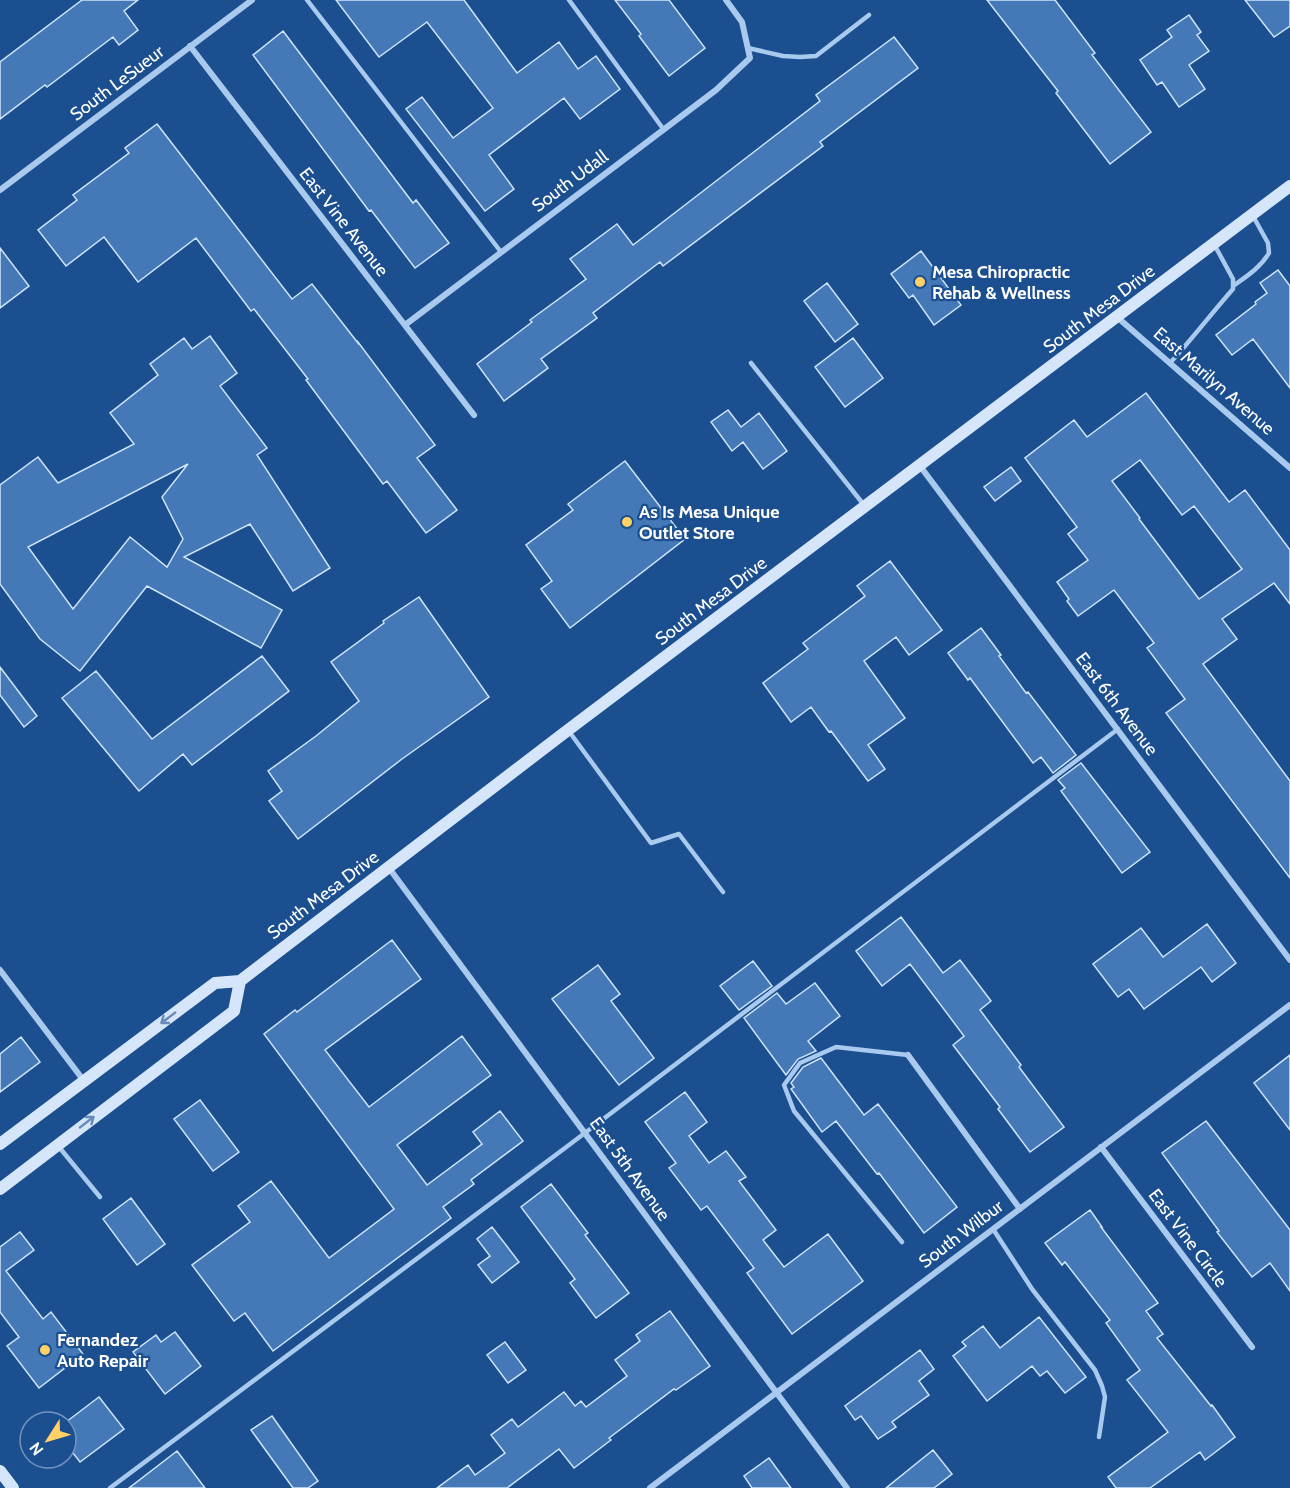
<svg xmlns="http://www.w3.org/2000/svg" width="1290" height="1488" viewBox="0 0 1290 1488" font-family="Cabin,sans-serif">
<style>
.building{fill:#4478b7;stroke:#cfe3fa;stroke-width:1.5;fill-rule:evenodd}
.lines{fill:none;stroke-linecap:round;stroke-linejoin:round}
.service{stroke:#a9c9ee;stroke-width:4.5}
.minor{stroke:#a9c9ee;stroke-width:6}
.secondary{stroke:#d6e6fa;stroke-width:12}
.oneway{stroke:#668bba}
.poi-dot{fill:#ffd166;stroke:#1b4f8f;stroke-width:2}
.labels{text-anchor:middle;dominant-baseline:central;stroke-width:4.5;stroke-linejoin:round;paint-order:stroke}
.street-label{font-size:18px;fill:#fff;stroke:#1b4f8f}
.poi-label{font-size:18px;font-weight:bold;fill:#fff;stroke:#1b4f8f;text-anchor:start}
</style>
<rect width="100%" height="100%" fill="#1b4f8f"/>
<path class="building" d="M82,0H138L124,11L138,30L119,45L113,37L47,87L45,85L0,119V62Z
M336,0H464L517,73L559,42L578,69L596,56L620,89L580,119L564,98L489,155L514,189L485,211L406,109L422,97L453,138L493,108L427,22L379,57Z
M615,0H669L705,48L669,76L639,36L641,34Z
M987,0H1055L1095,53L1092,55L1151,132L1110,164L1056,93L1058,91Z
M1245,0H1290V26L1274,37Z
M1189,15L1201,32L1197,35L1209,51L1189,65L1205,89L1179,107L1162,82L1157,85L1140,60L1172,37L1167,30Z
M283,31L413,203L416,200L449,243L415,268L371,210L369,211L253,55Z
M894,37L918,68L820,142L823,146L663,266L660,262L593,313L597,318L541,359L548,368L504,401L477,364L532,322L530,320L586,279L570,259L617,224L633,245L820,101L816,95Z
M157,124L292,299L312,284L358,343V342L435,445L417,458L457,510L426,533L387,481L383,484L306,380L308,379L254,309L251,311L196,238L138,282L104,237L66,266L38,230L77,200L73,195L129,153L125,148Z
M0,248L29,286L0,308Z
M921,251L961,305L934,325L913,295L909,298L891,274Z
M1278,270L1290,286V388L1253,339L1232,355L1216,335L1256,304L1255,302L1267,293L1260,283Z
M827,283L858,324L835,342L804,301Z
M210,336L237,373L220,386L267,448L257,455L330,568L293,591L250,524L184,557L282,610L261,648L147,586L80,671L40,639L0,584V485L38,457L58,483L134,444L110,413L158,375L150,364L184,338L192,349ZM188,464L162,497L183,539L167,567L130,537L73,609L28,547Z
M853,338L883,378L845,407L815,367Z
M1146,393L1229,502L1245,490L1290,550V604L1274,583L1222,619L1237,639L1203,664L1290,781V878L1166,713L1185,699L1147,648L1154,643L1114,590L1078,616L1067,601L1069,599L1057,582L1088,560L1068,534L1077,527L1025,458L1074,420L1087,437ZM1140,460L1182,515L1194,506L1242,569L1199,599L1139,519L1140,518L1112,481Z
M728,410L741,427L759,413L787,451L763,469L743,442L732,451L711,422Z
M625,461L685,539L570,628L541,589L552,581L526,545L573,510L568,504Z
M1011,467L1021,481L995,501L984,487Z
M890,561L942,630L909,655L896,637L864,661L905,718L868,745L885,769L868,781L831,731L829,732L811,707L791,722L763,683L808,649L803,643L865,596L857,586Z
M419,597L489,697L402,759L298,839L269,801L282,791L268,771L316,736L359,701L331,662L384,623L383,621Z
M981,628L1001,655L999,656L1026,693L1028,692L1076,755L1053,773L1041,757L1033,763L970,678L968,680L948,653Z
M262,656L289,691L192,765L183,754L139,791L62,698L96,671L152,739Z
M0,667L37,716L24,727L0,695Z
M1081,763L1150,852L1122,873L1061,791L1065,788L1058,780Z
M901,917L943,973L960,960L991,1001L980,1010L1021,1065L1019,1067L1064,1127L1030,1152L998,1109L1000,1107L953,1045L964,1036L910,964L882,986L856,951Z
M1207,924L1236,963L1212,982L1201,967L1144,1009L1129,989L1118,997L1093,964L1141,928L1163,957Z
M392,940L421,979L325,1050L369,1107L462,1036L491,1075L397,1145L427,1185L482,1144L473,1132L500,1111L523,1141L471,1180L474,1184L443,1207L451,1218L273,1351L245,1313L234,1321L192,1265L250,1222L238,1206L271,1181L329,1258L394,1209L264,1034L295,1010L297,1012Z
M753,961L772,986L739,1010L720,986Z
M598,965L620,994L611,1001L654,1058L619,1085L552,999Z
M815,983L840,1016L808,1041L816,1051L798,1059L786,1075L744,1018L777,993L786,1004Z
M21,1037L40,1062L0,1092V1054Z
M1290,1055V1130L1254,1083Z
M821,1058L864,1115L878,1104L957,1207L924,1233L879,1173L877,1174L836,1121L822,1132L791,1089L794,1087L791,1083L803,1067Z
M685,1092L707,1122L689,1136L709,1163L726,1151L746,1177L739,1181L776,1230L763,1240L784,1267L828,1234L863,1281L792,1334L747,1273L754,1268L707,1206L701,1210L669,1168L676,1163L645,1122Z
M200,1100L239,1152L213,1171L174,1119Z
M1206,1121L1290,1230V1291L1270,1263L1252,1277L1217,1232L1219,1231L1162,1153Z
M551,1184L588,1233L585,1235L629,1293L596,1318L570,1283L575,1279L521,1207Z
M131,1198L165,1244L137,1265L103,1219Z
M1090,1210L1102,1227H1101L1158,1303L1146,1311L1163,1334L1157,1338L1211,1406L1212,1405L1235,1437L1205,1460L1200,1452L1150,1488H1116L1108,1477L1168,1432L1127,1380L1140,1370L1106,1323L1110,1320L1065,1262L1062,1265L1045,1243Z
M492,1227L519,1262L492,1283L478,1265L490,1256L477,1239Z
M20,1232L34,1250L6,1271L43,1319L51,1312L83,1354L39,1388L7,1346L19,1337L0,1312V1247Z
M670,1311L710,1366L676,1390L674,1389L609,1438L611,1440L574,1468L559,1449L507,1488H437L468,1465L475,1475L505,1453L491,1435L512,1419L518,1427L564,1392L575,1406L581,1401L586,1407L627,1376L615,1360L640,1341L636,1335Z
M1039,1317L1086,1377L1065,1393L1047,1371L1040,1376L1032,1366L987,1401L953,1356L966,1346L962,1342L983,1326L1000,1348Z
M175,1332L201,1366L165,1394L133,1352L156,1335L161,1342Z
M505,1342L526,1370L508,1383L487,1355Z
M920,1350L934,1369L919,1381L929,1395L892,1422L896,1427L878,1439L861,1416L855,1420L845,1406Z
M99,1397L124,1429L80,1462L66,1444V1422Z
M272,1416L318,1481L308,1488H293L251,1430Z
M933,1450L952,1474L934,1488H886Z
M177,1451L205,1488H129Z
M769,1458L791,1488H752L744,1476Z"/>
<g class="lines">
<path class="service" d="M307,0L501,252
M569,0L664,130
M748,48L783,56L800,57L816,56L869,15
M1233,286C1247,276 1261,267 1269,253L1268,243L1253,216
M751,363L864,505
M1170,363C1192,339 1211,314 1233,289V279L1214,244
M568,730L651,843L679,834L723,892
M59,1147L100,1197
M993,1229L1032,1289L1095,1370L1102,1386L1105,1397L1099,1437
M902,1242L794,1111L784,1085L800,1063L836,1047L908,1055
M110,1488L569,1145L1118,729"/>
<path class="minor" d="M190,46L474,415
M0,190L252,0
M1117,317L1290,468
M405,325L716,90L750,58L742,22L726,0
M920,466L1290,960
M389,868L847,1488
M0,970L84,1081
M908,1055L1020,1209
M1101,1147L1252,1347
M650,1488L1290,1005"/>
<path class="secondary" d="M0,1144L215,983L240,981L568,730L1290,186
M0,1189L234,1011L240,981
M0,1471L13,1488"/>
</g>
<defs><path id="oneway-shaft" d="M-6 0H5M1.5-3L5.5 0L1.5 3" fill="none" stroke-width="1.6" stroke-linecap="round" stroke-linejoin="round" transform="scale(1.5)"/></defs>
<g class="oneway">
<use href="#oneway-shaft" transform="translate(168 1018) rotate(143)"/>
<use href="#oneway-shaft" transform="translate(87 1122) rotate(-38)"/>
</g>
<g class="poi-dot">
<circle cx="920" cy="282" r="6"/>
<circle cx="627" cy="522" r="6"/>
<circle cx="45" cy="1350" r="6"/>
</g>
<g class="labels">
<g class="street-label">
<text transform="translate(117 83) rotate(-37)">South LeSueur</text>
<text transform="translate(570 181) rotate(-37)">South Udall</text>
<text transform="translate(344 222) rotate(52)">East Vine Avenue</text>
<text transform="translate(1099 309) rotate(-37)">South Mesa Drive</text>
<text transform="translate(1214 381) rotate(41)">East Marilyn Avenue</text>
<text transform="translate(711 601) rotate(-37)">South Mesa Drive</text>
<text transform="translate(1117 704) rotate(53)">East 6th Avenue</text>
<text transform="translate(323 895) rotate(-37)">South Mesa Drive</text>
<text transform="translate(630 1169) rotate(54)">East 5th Avenue</text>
<text transform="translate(961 1234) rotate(-37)">South Wilbur</text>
<text transform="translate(1188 1238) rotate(53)">East Vine Circle</text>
</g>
<g class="poi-label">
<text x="932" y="272">Mesa Chiropractic<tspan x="932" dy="21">Rehab &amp; Wellness</tspan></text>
<text x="639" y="512">As Is Mesa Unique<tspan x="639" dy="21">Outlet Store</tspan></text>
<text x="57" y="1340">Fernandez<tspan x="57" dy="21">Auto Repair</tspan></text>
</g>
</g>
<g transform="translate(48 1440) rotate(233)"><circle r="28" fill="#1b4f8f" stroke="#7695bc" stroke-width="1.5"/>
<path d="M0-4.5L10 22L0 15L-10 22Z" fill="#ffd166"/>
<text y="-9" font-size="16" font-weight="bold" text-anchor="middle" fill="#ffffff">N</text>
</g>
</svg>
